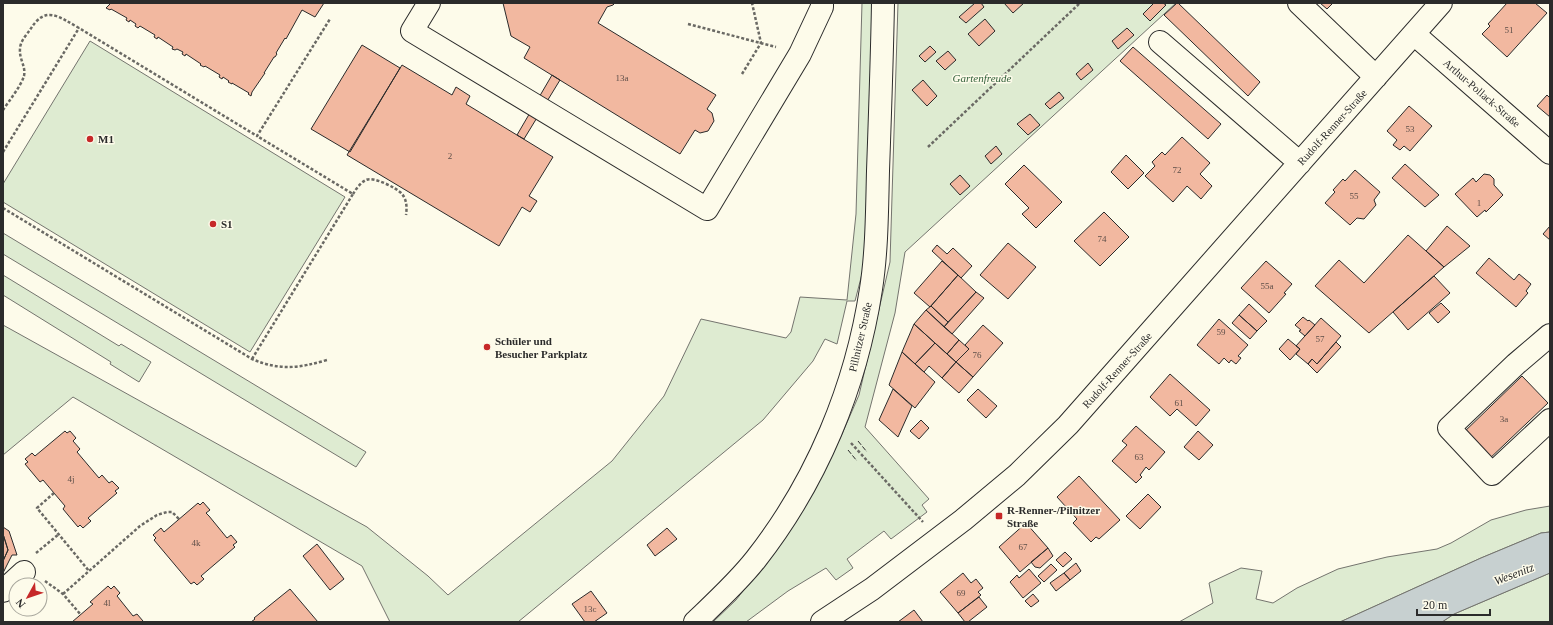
<svg xmlns="http://www.w3.org/2000/svg" width="1553" height="625" viewBox="0 0 1553 625" font-family="Georgia,serif">
<style>
.green{fill:#deebd1;stroke:#74746e}
.water{fill:#c7d0d0;stroke:#74746e}
.building{fill:#f2b8a0;stroke:#2b2b2b}
.lines{fill:none;stroke-linecap:round;stroke-linejoin:round}
.minor-casing{stroke:#2b2b2b;stroke-width:24}
.path{stroke:#6a6964;stroke-width:2.5;stroke-dasharray:3 2;stroke-linecap:butt}
.minor{stroke:#fdfbea;stroke-width:22}
.fence{stroke:#2b2b2b;stroke-width:1;stroke-dasharray:5 2;stroke-linecap:butt}
.poi-dot{fill:#c62828;stroke:#fdfbea;stroke-width:1.5}
.labels{text-anchor:middle;dominant-baseline:central;stroke-width:3;stroke-linejoin:round;paint-order:stroke}
.number-label{font-size:9px;fill:#5d4e48}
.park-label{font-size:11px;font-style:italic;fill:#34623c;stroke:#fdfbea}
.street-label{font-size:11px;fill:#2b2b2b;stroke:#fdfbea}
.poi-label{font-size:11px;font-weight:bold;fill:#2b2b2b;stroke:#fdfbea;text-anchor:start}
.water-label{font-size:12px;font-style:italic;fill:#2b2b2b;stroke:#fdfbea}
</style>
<rect width="100%" height="100%" fill="#fdfbea"/>
<path class="green" d="M862,3H872L870,215L863,270L855,301H847L837,344L825,339L813,361L763,420L518,622H390L362,566L73,397L3,455V325L367,527L428,576L448,595L612,461L664,396L701,319L786,338L791,332L800,297L847,300L856,214Z
M898,3H1176L905,252L895,313L865,427L929,499L922,505L927,512L891,539L884,531L847,559L853,568L836,580L826,568L788,591L746,622H713L736,600L791,529L814,490L842,434L859,395L890,262Z
M90,41L345,197L250,352L3,202V184Z
M3,233L366,452L356,467L3,254Z
M3,275L119,346L121,344L151,362L139,382L110,364L111,362L3,295Z
M1550,506V532L1541,533L1481,558L1340,622H1179L1213,603L1209,583L1241,568L1262,571L1256,599L1273,603L1297,588L1338,569L1387,557L1437,549L1451,543L1491,520L1526,510Z
M1550,573V622H1442L1454,614Z"/>
<path class="water" d="M1550,532V573L1454,614L1442,622H1340L1481,558L1541,533Z"/>
<path class="building" d="M111,3H324L315,17L302,10L286,39L285,38L276,53L277,54L275,57H274L264,73H265L252,92L251,96L248,94L249,93L232,83V84L228,82L229,81L223,77L222,79L219,77L220,75L205,66L204,67L200,65L201,64L186,54L185,56L182,54L183,52L177,49L175,50L172,49L173,47L158,37L157,39L154,37L155,35L140,26L138,28L135,26L136,24L130,20L129,22L126,20L127,18L111,9L110,10L106,8Z
M503,3H615L613,5L607,7L598,23L716,95L707,109L712,113L714,121L708,131L700,133L695,130L680,154L524,58L530,47L511,36Z
M975,3H981L984,7L966,23L959,17Z
M1004,3H1024L1013,13Z
M1154,3H1163L1166,5L1150,21L1143,14Z
M1177,3H1178L1260,82L1248,96L1164,15Z
M1320,3H1333L1327,9Z
M1507,3H1535L1547,13L1507,57L1482,34L1490,26L1488,24Z
M985,19L995,31L979,46L968,34Z
M1127,28L1134,35L1118,49L1112,41Z
M362,45L400,68L350,152L311,129Z
M930,46L936,52L925,62L919,56Z
M1133,47L1221,124L1208,139L1120,61Z
M948,51L956,60L945,70L936,61Z
M1088,63L1093,70L1081,80L1076,74Z
M402,65L452,95L456,87L470,96L466,104L553,157L529,196L537,201L535,204L530,212L522,207L499,246L347,155Z
M552,75L560,80L524,139L517,135Z
M923,80L937,96L927,106L912,90Z
M1059,92L1064,98L1050,109L1045,104Z
M1547,95L1550,98V117L1537,106Z
M1409,106L1432,126L1410,151L1404,146L1400,150L1393,145L1397,140L1387,131Z
M1030,114L1040,125L1028,135L1017,124Z
M1182,137L1210,163L1200,174L1212,186L1201,199L1187,186L1173,202L1145,176L1155,166L1152,162L1162,152L1165,155Z
M996,146L1002,154L991,164L985,156Z
M1126,155L1144,173L1128,189L1111,172Z
M1405,164L1439,195L1425,207L1392,178Z
M1024,165L1062,202L1036,228L1022,214L1029,208L1005,184Z
M1355,170L1380,192L1374,200L1376,205L1364,219L1357,218L1350,225L1325,203L1335,192L1333,190L1343,179L1345,181Z
M1484,174L1490,175L1494,179V185L1503,195L1486,212L1485,210L1477,217L1455,194L1473,178L1476,182Z
M960,175L970,186L960,195L950,184Z
M1104,212L1129,237L1100,266L1074,241Z
M1447,226L1470,246L1444,267L1426,251Z
M1550,226V240L1543,234Z
M1408,235L1444,267L1369,333L1315,286L1339,260L1364,283Z
M1008,243L1036,267L1008,299L980,275Z
M937,245L947,254L953,248L972,266L961,278L932,251Z
M1489,258L1514,280L1519,274L1531,284L1526,291L1528,293L1516,307L1476,273Z
M942,261L958,275L930,307L914,293Z
M1266,261L1292,284L1284,293L1286,294L1269,313L1241,288Z
M958,275L976,292L948,322L931,306Z
M1434,276L1450,293L1408,330L1393,312Z
M976,292L984,298L952,334L944,327Z
M1441,303L1450,312L1438,323L1429,313Z
M1249,304L1267,321L1257,331L1239,315Z
M931,306L948,322L944,327L926,310Z
M926,310L959,340L947,354L914,324Z
M1239,315L1257,331L1250,339L1232,323Z
M1303,317L1308,321L1309,320L1315,325L1305,336L1299,331L1301,330L1295,325Z
M1321,318L1341,336L1317,364L1312,359L1308,364L1296,354L1300,349L1296,346Z
M1219,319L1248,345L1238,356L1241,358L1236,364L1231,360L1229,363L1224,358L1219,364L1197,345Z
M914,324L935,343L915,364L902,352Z
M983,325L1003,343L973,377L956,362L969,349L965,345Z
M1288,339L1300,349L1290,360L1279,349Z
M959,340L969,349L956,362L947,354Z
M1336,342L1341,347L1317,373L1308,364L1312,359L1317,364Z
M935,343L956,362L942,378L929,366L924,372L915,364Z
M902,352L935,382L915,408L889,385Z
M956,362L973,377L959,393L942,378Z
M1170,374L1210,410L1196,426L1177,409L1170,416L1150,397Z
M1522,376L1548,403L1486,462L1461,435Z
M893,389L912,406L898,437L879,420Z
M978,389L997,406L986,418L967,400Z
M921,420L929,428L919,439L910,431Z
M1136,426L1165,452L1149,470L1146,467L1140,475L1142,477L1136,483L1112,461L1127,445L1122,441Z
M65,431L67,433L70,431L76,438L73,441L80,449L77,452L99,478L102,475L109,483L112,481L119,488L115,491L117,493L88,518L91,521L83,528L80,525L78,527L63,509L65,506L43,480L40,482L25,464L28,462L25,459L32,453L35,456Z
M1198,431L1213,445L1199,460L1184,447Z
M1079,476L1120,520L1099,539L1096,537L1091,542L1073,523L1077,519L1057,497Z
M1148,494L1161,507L1140,529L1126,516Z
M203,502L210,510L206,513L209,516L227,538L231,535L237,542L233,545L235,547L201,576L204,579L197,585L194,582L191,584L154,540L156,538L153,535L161,528L164,532L198,503L200,505Z
M1026,523L1048,548L1020,572L999,547Z
M3,527L9,531L17,555H12L3,573V561L8,550L3,534Z
M667,528L677,539L655,556L647,545Z
M3,534L8,550L3,561Z
M317,544L344,579L330,590L303,556Z
M1048,548L1053,556L1040,568L1035,567L1031,562Z
M1065,552L1072,559L1063,567L1056,560Z
M1076,563L1081,571L1070,580L1064,573Z
M1051,564L1057,570L1044,582L1038,576Z
M1029,569L1041,583L1023,598L1010,582L1017,575L1019,578Z
M963,573L971,583L976,579L983,588L978,592L981,595L958,613L940,592Z
M1064,573L1070,580L1056,591L1050,583Z
M108,586L111,589L114,586L120,593L117,596L133,616L137,614L143,621L141,622H72L93,604L90,602Z
M290,589L318,622H251L255,619L254,618Z
M591,591L607,613L594,622H585L572,604Z
M1033,594L1039,601L1031,607L1025,601Z
M979,597L987,607L968,622H965L958,613Z
M914,610L923,622H898Z"/>
<g class="lines">
<defs>
<path id="minor" d="M429,3L412,31L707,209L800,54L822,7V3
M1299,3L1376,77
M1414,34L1550,153
M1160,42L1300,163
M1550,335L1516,364L1449,428L1492,474L1550,420
M3,591L24,572
M695,622C716,602 738,582 756,559C817,481 856,387 871,289C877,251 877,210 878,171C880,115 882,59 883,3
M822,622L872,589L963,520L1017,475L1068,425L1441,3"/>
</defs>
<use href="#minor" class="minor-casing"/>
<path class="path" d="M688,24L776,47
M742,74L761,43L752,3
M3,110C9,101 21,86 24,76C26,66 19,59 20,49C20,42 26,35 30,30C45,5 58,16 79,28L257,136L330,19
M928,147L1080,3
M3,152L79,28
M353,194C356,189 360,183 366,180C373,176 397,188 402,194C407,200 407,208 406,215
M3,208L252,359C280,371 299,368 327,360
M252,359L353,194L257,136
M851,443L923,522
M54,493L37,508L89,571
M36,553L59,534
M45,581L63,594L81,615
M63,594L140,526L157,515L167,512H172L179,519"/>
<use href="#minor" class="minor"/>
<path class="fence" d="M858,441L867,452
M848,450L857,461"/>
</g>
<g class="poi-dot">
<circle cx="90" cy="139" r="4"/>
<circle cx="213" cy="224" r="4"/>
<circle cx="487" cy="347" r="4"/>
<rect x="995" y="512" width="8" height="8" rx="2"/>
</g>
<g class="labels">
<g class="number-label">
<text x="1509" y="30">51</text>
<text x="622" y="78">13a</text>
<text x="1410" y="129">53</text>
<text x="450" y="156">2</text>
<text x="1177" y="170">72</text>
<text x="1354" y="196">55</text>
<text x="1479" y="203">1</text>
<text x="1102" y="239">74</text>
<text x="1267" y="286">55a</text>
<text x="1221" y="332">59</text>
<text x="1320" y="339">57</text>
<text x="977" y="355">76</text>
<text x="1179" y="403">61</text>
<text x="1504" y="419">3a</text>
<text x="1139" y="457">63</text>
<text x="71" y="479">4j</text>
<text x="196" y="543">4k</text>
<text x="1023" y="547">67</text>
<text x="961" y="593">69</text>
<text x="107" y="603">4l</text>
<text x="590" y="609">13c</text>
</g>
<g class="park-label">
<text x="982" y="78">Gartenfreude</text>
</g>
<g class="street-label">
<text transform="translate(1482 93) rotate(41)">Arthur-Pollack-Straße</text>
<text transform="translate(1332 127) rotate(-48)">Rudolf-Renner-Straße</text>
<text transform="translate(860 337) rotate(-77)">Pillnitzer Straße</text>
<text transform="translate(1117 370) rotate(-48)">Rudolf-Renner-Straße</text>
</g>
<g class="poi-label">
<text x="98" y="139">M1</text>
<text x="221" y="224">S1</text>
<text x="495" y="341">Schüler und<tspan x="495" dy="13">Besucher Parkplatz</tspan></text>
<text x="1007" y="510">R-Renner-/Pilnitzer<tspan x="1007" dy="13">Straße</tspan></text>
</g>
<g class="water-label">
<text transform="translate(1514 574) rotate(-21)">Wesenitz</text>
</g>
</g>
<rect width="1553" height="625" fill="none" stroke="#2b2b2b" stroke-width="8"/>
<g transform="translate(28 597) rotate(230)"><circle r="19" fill="#fdfbea" stroke="#a9a89e"/>
<path d="M0-3L7 15L0 10L-7 15Z" fill="#c62828"/>
<text y="-6" font-size="11" font-weight="bold" text-anchor="middle" fill="#2b2b2b">N</text>
</g>
<path d="M1417 609v6h73v-6" fill="none" stroke="#2b2b2b" stroke-width="2"/>
<text x="1423" y="609" font-size="12" fill="#2b2b2b" stroke="#fdfbea" stroke-width="3" paint-order="stroke">20 m</text>
</svg>
